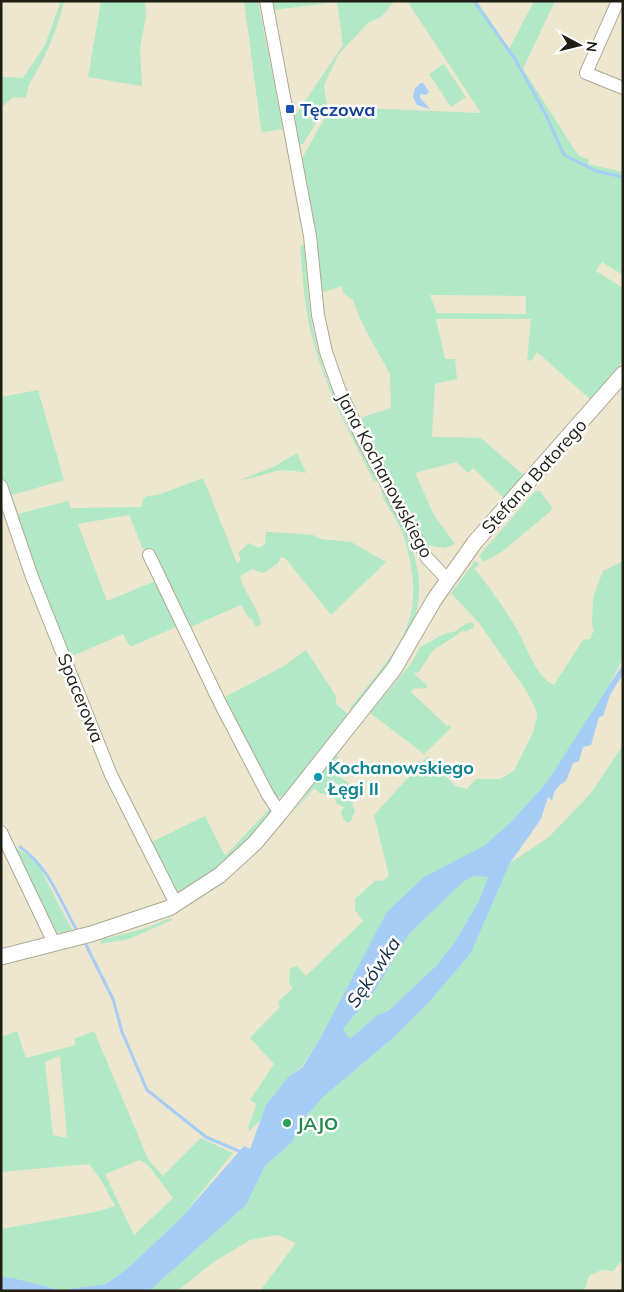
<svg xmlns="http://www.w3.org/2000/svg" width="624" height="1292" viewBox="0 0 624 1292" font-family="Mulish,sans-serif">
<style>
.green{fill:#b1e8c5;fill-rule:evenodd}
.water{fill:#a6cdf6;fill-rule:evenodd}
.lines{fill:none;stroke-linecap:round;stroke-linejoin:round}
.stream{stroke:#a6cdf6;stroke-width:3}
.minor-casing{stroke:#afa893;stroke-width:14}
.tertiary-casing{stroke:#afa893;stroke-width:17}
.minor{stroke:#fff;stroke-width:12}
.tertiary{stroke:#fff;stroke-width:15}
.transit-dot{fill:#1a4fb4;stroke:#fff;stroke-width:2}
.culture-dot{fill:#0f9aa8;stroke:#fff;stroke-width:2}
.leisure-dot{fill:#2e9e5b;stroke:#fff;stroke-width:2}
.labels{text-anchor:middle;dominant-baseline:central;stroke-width:5;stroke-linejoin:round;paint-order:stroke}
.transit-label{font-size:18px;font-weight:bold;fill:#164399;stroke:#fff;text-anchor:start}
.street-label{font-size:18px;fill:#201d15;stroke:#fff}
.culture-label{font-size:18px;font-weight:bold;fill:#0d838f;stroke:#fff;text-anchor:start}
.leisure-label{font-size:18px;font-weight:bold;fill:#27864d;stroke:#fff;text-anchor:start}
.water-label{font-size:19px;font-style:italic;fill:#112d48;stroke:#fff}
</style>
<rect width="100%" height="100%" fill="#eee7d0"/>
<path class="green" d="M61,1H64C59,23 51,44 41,63C34,78 28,82 26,98L13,97L1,108V77L23,78L45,45Z
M101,1H145L146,16L140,49L142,86L88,77Z
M244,1H258L283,129L262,132L261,129Z
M271,1H395L381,17L368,23L338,55L324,85L327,106L303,144H299L293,119L343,45L337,2L273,10Z
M407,1H477L509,49L534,1H555L523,69L578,155L589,160L588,164L623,172V275L602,262L596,271L623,288V361L591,400L537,352L532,360L527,361L531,319H436L445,359H455L457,379L435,384L432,437L481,438L527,478L504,498L473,468L468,473L456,462L415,473L434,515L455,544L445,548L427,545L360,423L363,417L391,408L390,374L363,325L353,300L343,293L342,286L320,293L301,160L323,121L335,107L481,113ZM430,295L526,296V314L437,313Z
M444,64L466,97L451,107L429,74Z
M304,245C307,274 308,304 314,333C324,386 352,434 378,481H374C350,433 324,387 311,333C304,305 303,275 300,246Z
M38,390L64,480L12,495L18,514L68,501L71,508L142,507L143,500L147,496L158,495L203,478L237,563L241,560L238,553L249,543L259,548L265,544L266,532H270L313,535L321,539L351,542L386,562L331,615L285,558L281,557L278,563L264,573L252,569L240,576C244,593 258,607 261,624L259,626H255L252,619L249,618L241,605L186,629L152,553L143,549L129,515L78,524L107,601L155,581L178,626L130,647L123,634L68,658L1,475V397Z
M297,453L306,473C273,465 270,476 240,480L273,467Z
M381,490C393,500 402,522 408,537C439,615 400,651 355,709H349C401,644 430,621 403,534C398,519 383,503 381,490Z
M535,491H540L553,509L503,551L484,562L479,556Z
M475,561L480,564L474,568C489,587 504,607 516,628C527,646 534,675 554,685L583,640L590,639L594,630L592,625L593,597L603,571L623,561V658L605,694L547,782L511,822L485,846L473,854L322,1035L301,1068L289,1076L266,1105L261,1119L250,1131L248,1127L257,1104L250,1100L274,1064L250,1038L280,1007L278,1002L293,988L289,983L290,968L297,966L306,976L363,921L355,910V899L376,880L382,881L389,876L374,815L428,756L455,786L467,789L476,779H500L514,771L533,732L537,718L536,709L526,690L479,623L451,593Z
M467,623H473L474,627L466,632L463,630C460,633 436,649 433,650L419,672L413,673L427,685V688L413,689L411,692L447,726L449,725L451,728L424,754L370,713L412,662L420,647L446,633L454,632Z
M306,650L336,696V704L349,715L284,797H279L273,793L221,699L284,666Z
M623,745V1259L613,1271L601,1270L589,1276L584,1291H260L296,1243L278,1235L250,1240L215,1261L177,1291H149L246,1205L265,1166L292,1142L303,1120L323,1097L394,1037L431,1000L471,953L510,863L549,837L591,793Z
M335,755L339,757L330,768L353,787L351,792L357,797L352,804L355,811L351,821L347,823L343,819L341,812L344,807L336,803L334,796L319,793L314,788L289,818Z
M272,806L273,811C244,846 220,869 181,892L175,891L150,843L205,816L225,856Z
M15,847L32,858L39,866L72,930L54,934Z
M474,876L488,877L478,903L454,943L438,964L388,1011L377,1015L350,1039L343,1029L374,992L409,934L463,882Z
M170,918L172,920L129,939L101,944L100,940L146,928Z
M17,1031L26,1058L76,1045L74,1039L94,1031L148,1159L163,1176L201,1138L233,1153L180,1219L127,1269L106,1284L60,1290L13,1278L1,1277V1229L95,1212L115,1206L101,1180L89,1164L1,1172V1037ZM59,1056L60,1057L67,1138L53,1135L45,1062ZM140,1160L149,1166L173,1198L134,1235L105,1174Z"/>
<path class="water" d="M421,83H423L429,92L426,95L420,94V98L430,109L417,105L413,97L415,88Z
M623,664V674L610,695L603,716L599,717L591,745L583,747L579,761L573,763L566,781C558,786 554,789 552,801L548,797L541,819L510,863L471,953L431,1000L394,1037L323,1097L303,1120L292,1142L265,1166L246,1205L149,1291H1V1277L13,1278L60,1290L106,1284L127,1269L180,1219L244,1146L250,1149L266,1105L289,1076L302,1068L322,1035L387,912L424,877L484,846L511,822L547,782ZM474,876L488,877L478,903L454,943L438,964L388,1011L377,1015L350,1039L343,1029L374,992L409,934L463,882Z"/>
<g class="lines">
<path class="stream" d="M474,1L515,59L546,115L564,155L596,171L623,177
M20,847C48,866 60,900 76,929
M85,943L113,999L122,1032L147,1090L206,1137L241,1152"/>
<defs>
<path id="minor" d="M266,1L310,236L318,315L326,352L339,389L363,440L427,558L447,579
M618,1L586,73L623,88
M1,486L32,577L111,775L176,904
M149,555L220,703L268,795L280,813
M1,832L54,943"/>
<path id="tertiary" d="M1,957L91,934L169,908L220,875L255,843L280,813L394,669L434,600L475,542L623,374"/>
</defs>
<use href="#minor" class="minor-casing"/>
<use href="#tertiary" class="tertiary-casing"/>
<use href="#minor" class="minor"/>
<use href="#tertiary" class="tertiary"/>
</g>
<rect class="transit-dot" x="285" y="104" width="10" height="10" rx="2.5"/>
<circle class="culture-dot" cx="318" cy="777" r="5"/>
<circle class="leisure-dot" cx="287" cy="1123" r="5"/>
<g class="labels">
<g class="transit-label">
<text x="300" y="109">Tęczowa</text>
</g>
<g class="street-label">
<text transform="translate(385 475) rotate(62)">Jana Kochanowskiego</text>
<text transform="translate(534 476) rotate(-48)">Stefana Batorego</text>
<text transform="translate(81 698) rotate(68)">Spacerowa</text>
</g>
<g class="culture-label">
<text x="328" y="767">Kochanowskiego<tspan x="328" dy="21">Łęgi II</tspan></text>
</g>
<g class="leisure-label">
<text x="297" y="1123">JAJO</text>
</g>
<g class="water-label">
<text transform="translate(373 972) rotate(-56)">Sękówka</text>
</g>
</g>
<rect width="624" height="1292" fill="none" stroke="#201d15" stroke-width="5"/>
<g transform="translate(579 45) rotate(97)" stroke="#ffffff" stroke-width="4" paint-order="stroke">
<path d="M0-4L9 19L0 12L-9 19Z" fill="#201d15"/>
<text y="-8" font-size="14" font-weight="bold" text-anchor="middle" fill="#201d15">N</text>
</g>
</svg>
